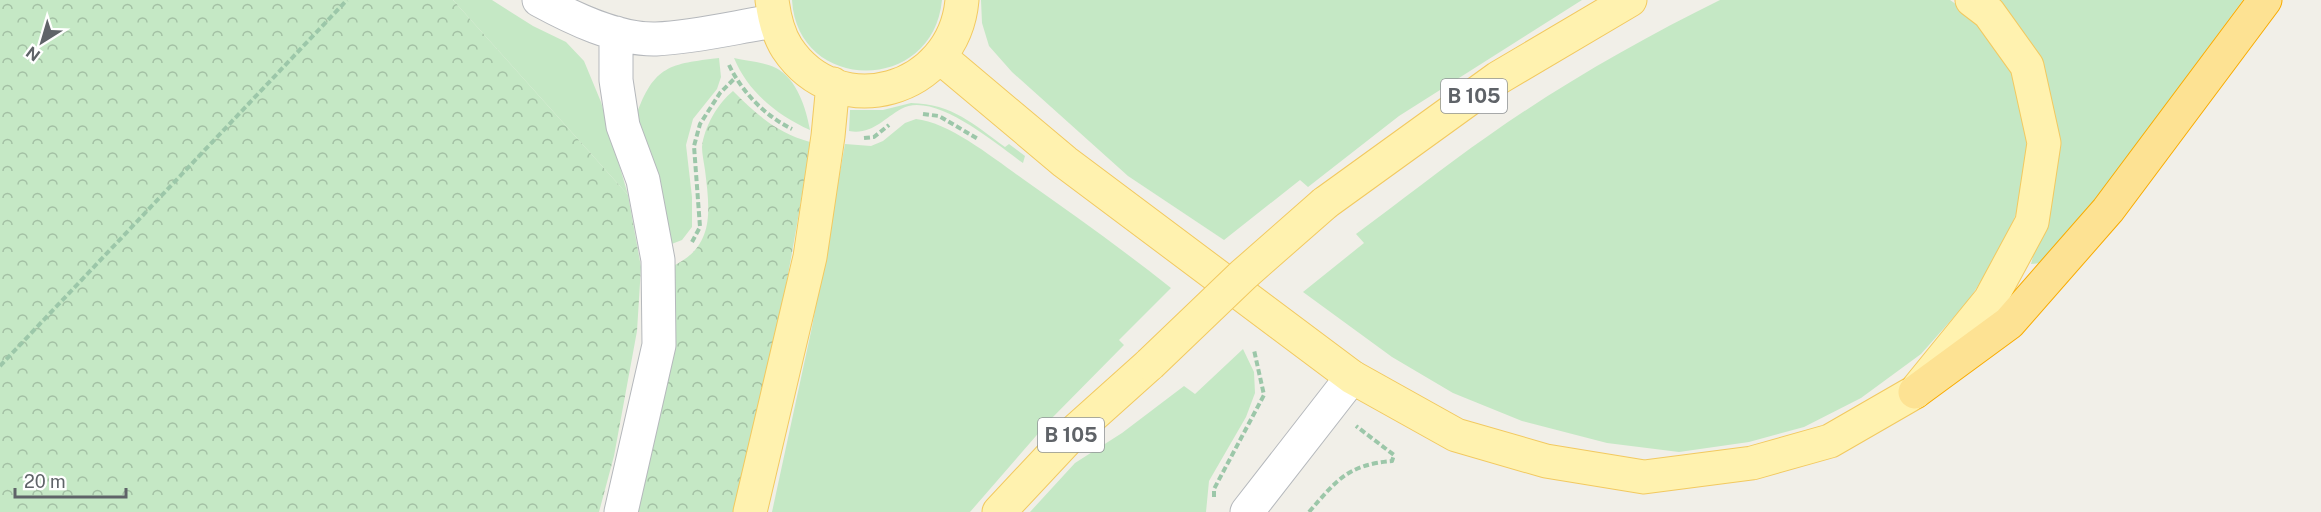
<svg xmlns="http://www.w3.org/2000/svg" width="2321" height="512" viewBox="0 0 2321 512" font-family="'Public Sans',sans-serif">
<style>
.grass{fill:#c5e8c5}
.forest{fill:url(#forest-crowns)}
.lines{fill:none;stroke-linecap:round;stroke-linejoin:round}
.minor-casing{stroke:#b5b8bc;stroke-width:35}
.major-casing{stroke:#f2c960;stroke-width:35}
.highway-casing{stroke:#f9ab00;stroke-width:35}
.path{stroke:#9cc7a9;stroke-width:4;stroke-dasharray:6 3;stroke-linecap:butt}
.minor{stroke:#fff;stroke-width:33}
.major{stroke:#fff2af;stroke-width:33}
.highway{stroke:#fde293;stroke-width:33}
.major-bridge-casing{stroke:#f2c960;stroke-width:35;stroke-linecap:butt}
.major-bridge{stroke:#fff2af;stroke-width:33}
.labels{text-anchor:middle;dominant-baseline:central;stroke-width:4.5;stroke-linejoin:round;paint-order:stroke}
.shield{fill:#fff;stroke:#8f9295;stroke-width:1.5}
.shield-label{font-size:20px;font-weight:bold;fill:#5f6368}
</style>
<defs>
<pattern id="forest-crowns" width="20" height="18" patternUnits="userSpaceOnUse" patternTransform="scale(1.5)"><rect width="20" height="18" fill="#c5e8c5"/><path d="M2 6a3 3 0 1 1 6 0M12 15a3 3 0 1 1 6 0" fill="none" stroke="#a3c0a4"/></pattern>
</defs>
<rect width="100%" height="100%" fill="#f1efe8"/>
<path class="grass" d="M453,0H492L533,26L566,42L584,61L601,102L628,195Z
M792,0H942C933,95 797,93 792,0Z
M981,0H1582L1399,116L1308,187L1300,180L1224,240L1128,176L1012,72L989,46L982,23Z
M1720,0H1950L1973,16L2012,71L2027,125L2026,187L2005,243L1969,300L1921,354L1861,398L1804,427L1749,442L1679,452L1607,443L1522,421L1453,393L1392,357L1303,292L1364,243L1356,234C1400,202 1443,167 1488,136C1560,85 1641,39 1720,0Z
M1990,0H2243L2049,262L2031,264L2054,176Z
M719,58L721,77L717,89L693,119L686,145L692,197V227L682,240L669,245L636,116C654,65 670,64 719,58Z
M734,58C747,61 764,62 776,68C797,79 806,108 810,130C777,115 748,92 734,58Z
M911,103C953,104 973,124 1005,147L1009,144L1025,156L1023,163C997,145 934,90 901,109C883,119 872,135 849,131L850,110H883Z
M916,119C949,122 996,160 1023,179C1073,214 1123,250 1171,288L1119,340L1124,345L1049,421L970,512H772L812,327L845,144L871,146L883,141L905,123Z
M1243,349L1254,372L1255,393L1246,417L1209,481L1206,512H1030L1075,463L1122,433L1184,386L1195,394Z"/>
<path class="forest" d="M0,0H453L628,195L641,267L637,331L614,456L599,512H0Z
M733,91C757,115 777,133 810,142C792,267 766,389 739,512H637C655,432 679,349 673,266C715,246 710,211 705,170C704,163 702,154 702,147C704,127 718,103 733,91Z"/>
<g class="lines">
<defs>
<path id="minor" d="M539,0C572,18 617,40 656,39C696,37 736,27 775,21
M616,33V80L623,126L643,180L658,260L659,345L621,512
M1247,512L1352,377"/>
<path id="major" d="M772,0C774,16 778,34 787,48C838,125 954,92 962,0
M940,57L1065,162L1352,377L1456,435L1546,461L1644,477L1752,463L1830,441L1915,392L1990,300L2032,222L2044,143L2027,66L1989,13L1972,0
M1325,203L1498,78L1630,0
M750,512L810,257L828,136L833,84
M999,512L1073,433L1150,364"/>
<path id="highway" d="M1915,392L2009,323L2108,210L2265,0"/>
</defs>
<use href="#minor" class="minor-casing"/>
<use href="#major" class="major-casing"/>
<use href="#highway" class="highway-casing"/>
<path class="path" d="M729,65C742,92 765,116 792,129
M923,114L939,116L978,139
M864,138L874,137L889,125
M692,242L700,227L694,146L700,124L720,93L735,78
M0,366L347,0
M1214,497V489L1264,395L1254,350
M1309,512C1337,480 1347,465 1392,461L1394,455L1356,426"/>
<use href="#minor" class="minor"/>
<use href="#major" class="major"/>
<use href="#highway" class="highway"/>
<defs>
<path id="major-bridge" d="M1150,364L1243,275L1325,203"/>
</defs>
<use href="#major-bridge" class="major-bridge-casing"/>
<use href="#major-bridge" class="major-bridge"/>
</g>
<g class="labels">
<g class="shield">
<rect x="1441" y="79" width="66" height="34" rx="4.5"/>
<rect x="1038" y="418" width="66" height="34" rx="4.5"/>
</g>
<g class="shield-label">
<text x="1474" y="96">B 105</text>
<text x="1071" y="435">B 105</text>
</g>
</g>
<g transform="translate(42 42) rotate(217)" stroke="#ffffff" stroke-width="4.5" paint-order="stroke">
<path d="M0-4.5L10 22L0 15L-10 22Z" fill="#5f6368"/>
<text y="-9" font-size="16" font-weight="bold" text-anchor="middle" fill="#5f6368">N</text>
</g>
<path d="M15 488v9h111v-9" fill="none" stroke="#5f6368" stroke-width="3"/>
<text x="24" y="488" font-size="18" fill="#5f6368" stroke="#ffffff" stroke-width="4.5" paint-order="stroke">20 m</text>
</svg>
